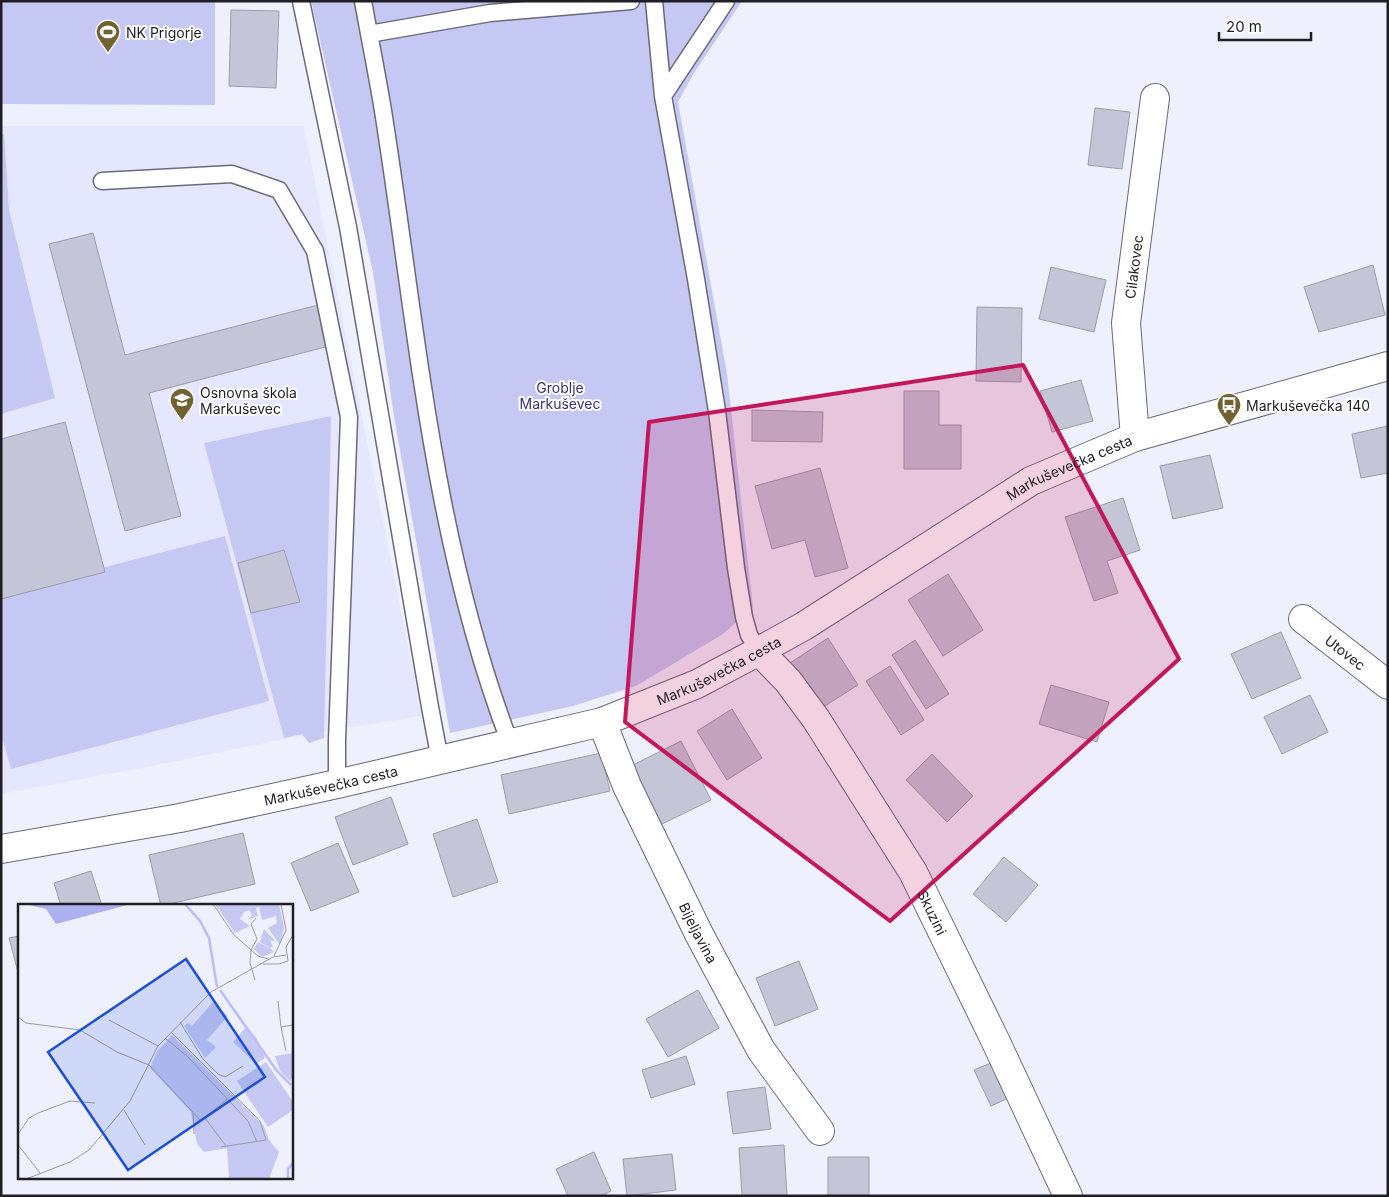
<svg xmlns="http://www.w3.org/2000/svg" width="1389" height="1197" viewBox="0 0 1389 1197" font-family="Inter,sans-serif">
<style>
.built{fill:#e5e6ff}
.green{fill:#c5c8f3}
.building{fill:#c4c5d6;stroke:#9b9dac}
.lines{fill:none;stroke-linecap:round;stroke-linejoin:round}
.lane-casing{stroke:#696b79;stroke-width:19}
.street-casing{stroke:#696b79;stroke-width:30}
.secondary-casing{stroke:#696b79;stroke-width:30}
.lane{stroke:#fff;stroke-width:16}
.street{stroke:#fff;stroke-width:28}
.secondary{stroke:#fff;stroke-width:28}
.marked{fill:#c2185b;fill-opacity:0.2;stroke:#c2185b;stroke-width:4;stroke-linejoin:round}
.labels{text-anchor:middle;dominant-baseline:central;stroke-width:4;stroke-linejoin:round;paint-order:stroke}
.poi-label{font-size:14px;fill:#1e1e24;stroke:#fff;text-anchor:start}
.street-label{font-size:14px;fill:#1e1e24;stroke:#fff}
.park-label{font-size:14px;fill:#363179;stroke:#fff}
.inset-river{fill:none;stroke:#babdfc;stroke-width:2.5}
.inset-road{fill:none;stroke:#9b9ca7;stroke-width:1}
.view{fill:#1d4ed8;fill-opacity:0.15;stroke:#1d4ed8;stroke-width:2.5}
.inset-edge{fill:none;stroke:#1e1e24;stroke-width:2.5}
</style>
<rect width="100%" height="100%" fill="#eff0fe"/>
<path class="built" d="M1,126H304L422,716L314,733L147,767L1,794Z"/>
<path class="green" d="M1,1H215V105L1,104Z
M311,1H742L694,73L678,102L727,374L753,608L723,634L636,686L573,706L450,733L394,416L373,272Z
M1,134H4L9,210L55,398L1,414Z
M331,416L324,738L309,743L302,734L284,738L204,443Z
M225,536L269,701L11,769L1,734V594Z"/>
<path class="building" d="M231,10L279,11L276,88L229,86Z
M1095,108L1130,112L1122,169L1088,165Z
M93,233L125,355L318,305L329,346L149,393L181,516L125,531L49,244Z
M1373,265L1385,315L1319,332L1304,287Z
M1051,267L1106,280L1094,332L1039,319Z
M977,307L1022,308L1021,382L976,381Z
M1081,380L1093,421L1052,432L1040,391Z
M904,391H939V425H961V469H904Z
M752,410L823,412L822,442L752,441Z
M65,422L105,572L1,599V439Z
M1388,426V473L1361,478L1352,434Z
M1210,455L1223,508L1173,519L1160,466Z
M820,468L848,568L815,577L805,540L772,549L755,486Z
M1123,498L1140,550L1107,561L1118,593L1094,601L1065,517Z
M284,550L300,602L251,613L238,563Z
M948,574L983,630L943,656L908,600Z
M1281,632L1301,678L1252,699L1231,654Z
M828,638L858,685L820,709L790,663Z
M915,640L949,694L926,709L892,655Z
M890,666L924,720L901,735L866,681Z
M1051,685L1109,702L1097,742L1039,724Z
M1310,695L1328,732L1282,754L1264,717Z
M732,709L762,758L727,780L697,731Z
M681,741L711,800L658,826L629,767Z
M601,753L610,791L509,814L501,775Z
M932,754L973,796L947,822L906,780Z
M391,797L408,844L353,865L335,817Z
M477,819L498,882L453,897L433,834Z
M243,833L255,884L161,906L149,855Z
M338,843L359,892L311,911L291,863Z
M1004,857L1038,885L1006,922L973,894Z
M91,871L102,906H61L54,883Z
M19,936V976L9,938Z
M799,961L818,1009L775,1026L756,978Z
M698,990L719,1028L668,1057L646,1019Z
M686,1056L695,1084L651,1098L642,1070Z
M998,1060L1015,1095L991,1106L974,1070Z
M765,1087L771,1129L733,1134L727,1092Z
M784,1145L787,1196H742L739,1148Z
M594,1152L611,1191L601,1196H568L556,1169Z
M672,1154L676,1190L627,1196L623,1159Z
M828,1157H869V1196H828Z"/>
<g class="lines">
<defs>
<path id="lane" d="M301,1L348,227L430,707L440,760
M363,1C370,40 378,79 384,117C417,328 433,542 510,743
M654,1L663,96L696,279L717,411L736,568L744,617L749,635L759,651
M369,34L490,13L631,1
M663,96L726,1
M102,181L232,174L279,190L315,251L349,417L337,740V784"/>
<g id="street">
<path id="s1" d="M1135,437L1126,323L1155,98"/>
<path id="s2" d="M1303,619L1388,685"/>
<path id="s3" d="M759,651L788,681L816,719L913,872L995,1040L1068,1196"/>
<path id="s4" d="M602,722L627,786L699,934L761,1050L820,1131"/>
</g>
<g id="secondary">
<path id="s5" d="M1,849L180,818L337,784L602,722L697,684L759,651L804,626L1031,481L1135,437L1388,366"/>
</g>
</defs>
<use href="#lane" class="lane-casing"/>
<use href="#street" class="street-casing"/>
<use href="#secondary" class="secondary-casing"/>
<use href="#lane" class="lane"/>
<use href="#street" class="street"/>
<use href="#secondary" class="secondary"/>
</g>
<path class="marked" d="M1023,365L1179,659L890,921L625,722L649,422Z"/>
<defs>
<symbol id="stadium-pin" viewBox="-11 -11 22 30"><path d="M0 17L-7.5 6A9.5 9.5 0 1 1 7.5 6Z" fill="#726230" stroke="#fff"/><path d="M0-5a6.5 5 0 1 0 0 10a6.5 5 0 1 0 0-10ZM-3.5-1.8h7v3.6h-7Z" fill="#fff"/></symbol>
<symbol id="school-pin" viewBox="-11 -11 22 30"><path d="M0 17L-7.5 6A9.5 9.5 0 1 1 7.5 6Z" fill="#726230" stroke="#fff"/><path d="M0-5L7-2L0 1L-7-2ZM-4 1L0 2.5L4 1V4Q0 6-4 4Z" fill="#fff"/></symbol>
<symbol id="bus-pin" viewBox="-11 -11 22 30"><path d="M0 17L-7.5 6A9.5 9.5 0 1 1 7.5 6Z" fill="#726230" stroke="#fff"/><path d="M-5-6H5V4H4V6H2V4H-2V6H-4V4H-5ZM-3.5-4V0h7V-4ZM-3.5 1.2v1.5H-2V1.2ZM2 1.2v1.5H3.5V1.2Z" fill="#fff"/></symbol>
</defs>
<g fill-rule="evenodd">
<use href="#stadium-pin" x="94" y="18" width="28" height="38"/>
<use href="#school-pin" x="168" y="386" width="28" height="38"/>
<use href="#bus-pin" x="1215" y="391" width="28" height="38"/>
</g>
<g class="labels">
<g class="poi-label">
<text x="126" y="32">NK Prigorje</text>
<text x="200" y="392">Osnovna škola<tspan x="200" dy="16">Markuševec</tspan></text>
<text x="1246" y="405">Markuševečka 140</text>
</g>
<g class="street-label">
<text stroke="none"><textPath href="#s1" startOffset="171">Cilakovec</textPath></text>
<text stroke="none"><textPath href="#s5" startOffset="1148">Markuševečka cesta</textPath></text>
<text stroke="none"><textPath href="#s2" startOffset="54">Utovec</textPath></text>
<text stroke="none"><textPath href="#s5" startOffset="742">Markuševečka cesta</textPath></text>
<text stroke="none"><textPath href="#s5" startOffset="336">Markuševečka cesta</textPath></text>
<text stroke="none"><textPath href="#s3" startOffset="315">Skuzini</textPath></text>
<text stroke="none"><textPath href="#s4" startOffset="232">Bijeljavina</textPath></text>
</g>
<g class="park-label">
<text x="560" y="387">Groblje<tspan x="560" dy="16">Markuševec</tspan></text>
</g>
</g>
<g transform="translate(18 904)">
<rect width="275" height="275" fill="#eff0fe"/>
<path d="M197,0H261L266,24L262,41L250,24L259,19L258,12L244,16L241,3L238,4L240,12L231,15L234,11L231,6L226,8L222,15L232,22L217,29ZM246,25L258,38L252,36L255,42L252,44L242,38ZM240,38L253,45L256,48L244,53L236,45ZM195,98L210,112L189,136L198,143L187,154L166,122L170,119L174,122ZM228,123L238,133L247,154L238,160L215,138ZM154,131L246,222L251,236L261,248L251,275H211L209,244L186,248L179,240L173,208L132,164L139,148ZM275,149V171L272,177L262,167L257,152ZM248,158L275,198V206L250,223L219,177Z" fill="#c5c8f3"/>
<path d="M8,0H113L38,20L28,5Z" fill="#adb0ef"/>
<path class="inset-river" d="M167,0L182,17L191,34L199,83M202,86L259,167L273,181M270,275V265L275,259"/>
<path class="inset-road" d="M195,0L216,31L240,52L250,55M256,52L268,26L263,0M245,60H261L270,57L268,43L275,31M237,76L232,59L233,46L239,35L233,20L238,14M260,97L263,123L275,121M0,113L8,119L62,126L99,148L131,161L183,217M91,116L140,142M162,118L185,155L200,170L207,173L225,162M263,123L268,147M153,128L242,217L248,236L203,243M147,134L170,153L230,217L239,238M106,206L127,241M175,209L176,230M187,214L208,242M176,223L209,195M0,230L11,214L20,209L52,197L77,199M0,241L22,269M8,275L52,258L71,246L112,197L140,142L193,88L255,53L268,51"/>
<path class="view" d="M168,55L247,173L110,266L30,148Z"/>
<rect width="275" height="275" class="inset-edge"/>
</g>
<rect width="1389" height="1197" fill="none" stroke="#1e1e24" stroke-width="5"/>
<path d="M1219 32v8h92v-8" fill="none" stroke="#1e1e24" stroke-width="2.5"/>
<text x="1226" y="32" font-size="15" fill="#1e1e24" stroke="#ffffff" stroke-width="4" paint-order="stroke">20 m</text>
</svg>
